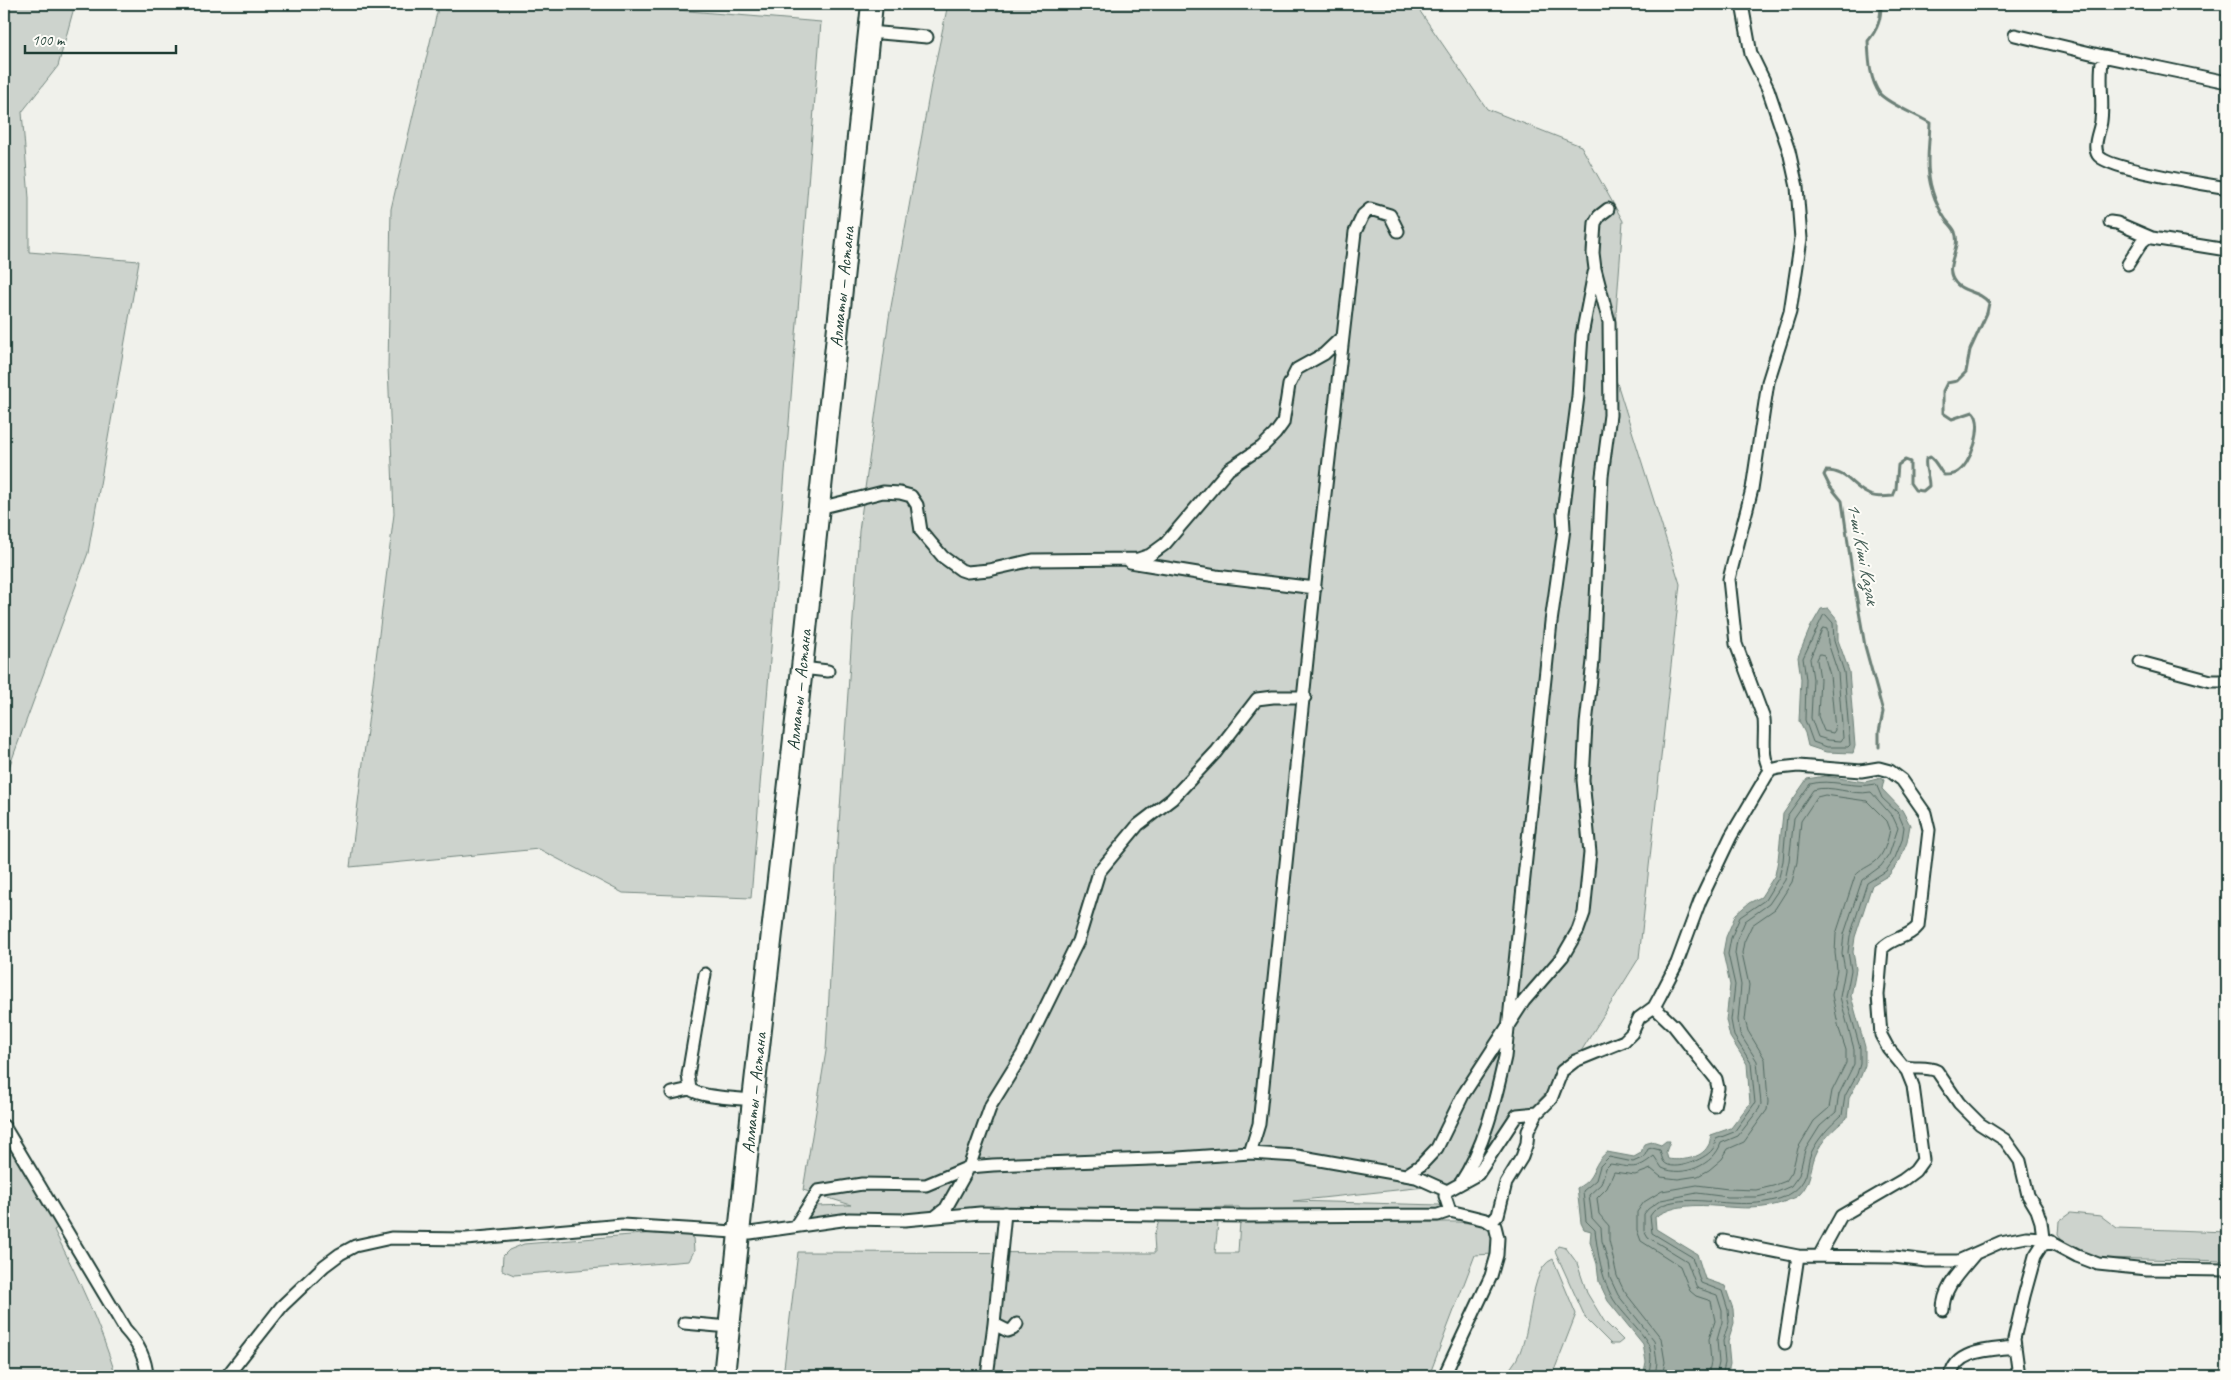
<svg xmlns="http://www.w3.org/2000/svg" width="2231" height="1380" viewBox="0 0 2231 1380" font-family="Caveat,sans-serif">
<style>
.green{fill:#cdd3cd;stroke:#768880}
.water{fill:#9faca4;stroke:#6c8077}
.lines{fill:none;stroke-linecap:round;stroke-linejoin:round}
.shore{stroke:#526961;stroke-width:1}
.stream{stroke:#6c8077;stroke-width:3}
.street-casing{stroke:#1f3d34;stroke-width:15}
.highway-casing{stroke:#1f3d34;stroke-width:24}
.street{stroke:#fdfcf7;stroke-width:11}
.highway{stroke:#fdfcf7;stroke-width:20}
.labels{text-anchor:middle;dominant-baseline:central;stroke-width:4;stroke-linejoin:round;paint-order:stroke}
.street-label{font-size:18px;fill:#1f3d34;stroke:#fdfcf7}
.water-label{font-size:19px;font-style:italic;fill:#455e56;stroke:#fdfcf7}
</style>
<rect width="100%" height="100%" fill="#f0f1eb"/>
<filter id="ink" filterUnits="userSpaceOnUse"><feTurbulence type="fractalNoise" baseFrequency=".02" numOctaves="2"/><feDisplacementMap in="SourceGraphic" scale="10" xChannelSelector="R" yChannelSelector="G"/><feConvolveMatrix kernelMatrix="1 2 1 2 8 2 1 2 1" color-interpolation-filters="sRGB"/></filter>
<g filter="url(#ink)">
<path class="green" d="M4,4H75L58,66L22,112L29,198V252L139,261L88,553L4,781Z
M439,4H604L821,22L751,898L623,893L539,849L350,867L394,514L388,366L391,209Z
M948,4H1415L1487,109L1581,146L1623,221L1612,367L1680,584L1639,958L1575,1061L1463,1183L1293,1201L1439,1205L1444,1208L1443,1213L1241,1211L1239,1207L1005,1213L802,1226L814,1206L851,1205L803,1190L826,1051L836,868L859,531L889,318L932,79Z
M4,1127L64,1224L54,1230C78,1278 100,1324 116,1376H4Z
M2070,1213L2101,1216L2117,1228L2227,1232V1261L2101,1258L2080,1253L2064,1243L2058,1235L2059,1221Z
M1159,1221H1201L1218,1223L1215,1253H1238L1240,1221L1457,1222L1482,1224L1494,1231V1254L1475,1255L1429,1376H783L798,1252L1155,1253L1154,1236Z
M654,1233H682L693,1238L694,1251L689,1261L514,1275L502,1270L503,1256L509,1250L524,1244Z
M1558,1246L1566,1248L1577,1263L1587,1293L1604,1321L1623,1340L1618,1344H1611L1586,1319L1555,1251Z
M1553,1259L1576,1314L1552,1376H1499C1539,1359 1522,1271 1553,1259Z"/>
<path class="water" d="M1828,608L1838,620V640L1849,671L1855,746L1853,753L1826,752L1808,746L1805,733L1799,721L1801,679L1798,657L1810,628L1821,609Z
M1825,776L1865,782L1881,778L1884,780L1882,789L1902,810L1910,825L1907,842L1900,860L1889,875L1872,885L1855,937L1853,952L1856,969L1851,996L1865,1047V1065L1861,1076L1849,1098L1847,1118C1834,1129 1822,1139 1815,1156C1810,1169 1811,1183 1800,1194C1797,1198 1790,1199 1786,1201C1743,1220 1694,1191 1655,1217L1656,1229L1697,1254L1705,1279L1725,1286L1733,1309L1734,1323L1728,1342L1730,1364L1727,1376H1643L1646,1362L1643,1344L1608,1301L1599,1282L1597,1264L1590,1242L1591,1231L1584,1229L1581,1223L1577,1188C1597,1178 1590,1166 1607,1152L1634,1157L1641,1153L1644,1144L1652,1142L1661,1145L1666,1141H1670L1666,1152L1668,1159C1681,1161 1701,1159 1708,1146C1710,1144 1710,1138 1711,1135L1731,1128L1750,1103L1747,1064L1730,1037L1726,1020L1730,985L1723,953L1726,937L1736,914L1749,903L1761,897L1775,875L1778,860L1783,814L1807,779Z"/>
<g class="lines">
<path class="shore" d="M1826,615L1833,623L1834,641L1844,672L1850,745L1848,747H1827L1813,742L1805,720L1806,679L1803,658L1823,616Z
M1823,628L1827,629L1828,643L1838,673L1843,738L1841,741L1828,740L1818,737L1811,718L1813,679L1810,659Z
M1820,654L1824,655L1830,675L1835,730L1833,733L1824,731L1818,716L1820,679L1817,660Z
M1648,1376C1650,1367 1652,1359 1650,1349C1647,1335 1620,1312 1612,1297C1602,1279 1597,1250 1595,1230L1586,1221L1583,1191L1596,1180L1600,1166L1609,1157L1633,1162L1644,1157L1648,1149L1652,1148L1660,1150C1661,1154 1662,1159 1664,1162C1673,1173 1705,1159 1712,1150C1715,1147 1715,1143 1716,1139L1734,1132L1755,1103L1751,1063L1734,1036L1731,1020L1735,985L1728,954L1731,938L1740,917L1765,900L1779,877L1783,861L1787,816L1810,784C1831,778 1853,789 1876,784L1882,798L1898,813L1904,827L1902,840L1895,858L1886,871L1867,883L1850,936L1848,952L1851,970L1846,997L1860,1048V1064L1857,1074L1845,1096L1842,1115C1829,1127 1819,1137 1811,1153C1808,1160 1808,1168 1806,1175C1801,1189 1788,1197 1775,1200C1759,1204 1745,1204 1729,1203C1708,1202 1663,1193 1650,1216L1652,1233L1692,1257L1701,1283L1722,1291L1728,1310L1729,1322L1723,1341L1725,1363L1722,1376
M1655,1376L1657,1362L1654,1340L1618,1295L1610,1278L1608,1262L1602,1241L1601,1228L1592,1218L1589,1195L1601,1184L1606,1168L1610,1164C1632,1167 1636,1171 1654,1156L1662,1168C1683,1178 1714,1165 1721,1143L1738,1136L1759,1109L1761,1104L1757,1061L1740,1034L1738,1020L1741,985L1735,953L1737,940L1745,921L1769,904L1785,880L1789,861L1794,818L1813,790C1832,784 1851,796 1871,792L1893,817L1898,828L1889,855L1881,866L1862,880L1844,934L1842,953L1845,970L1840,997L1854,1049V1064L1839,1094L1836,1112L1820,1126L1805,1150L1799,1175L1791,1186L1775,1193L1757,1197H1728L1697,1193L1661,1200L1648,1209L1644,1214V1230L1648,1237L1687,1261L1697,1288L1717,1295L1722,1311V1322L1717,1340L1719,1363L1716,1376
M1662,1376L1665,1362L1661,1338L1624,1291L1617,1276L1609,1240V1226L1599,1214L1597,1198L1607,1188L1614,1172L1635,1175L1651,1169L1661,1177L1678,1179L1698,1176L1709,1170L1722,1159L1728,1149L1744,1142L1767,1110L1768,1102L1765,1059L1748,1031L1745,1020L1749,985L1742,953L1744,942L1752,925L1775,909L1792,882L1797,862L1801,821L1817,797L1825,795L1867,801L1887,821L1890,829C1888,840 1884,855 1875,862C1868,867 1861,869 1855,876L1836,934L1835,953L1837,969L1832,995L1839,1029L1846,1050V1063L1832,1091L1829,1108L1814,1121L1798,1148L1792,1172L1786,1181L1773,1186L1756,1190L1728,1189L1697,1185L1662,1191L1644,1202L1637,1212V1230L1641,1241L1680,1266L1690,1291L1696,1296L1711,1301L1715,1321L1709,1339L1711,1362L1708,1376"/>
<path class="stream" d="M1879,747V732L1883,712L1865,646L1852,571L1842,501L1829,485L1824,475L1826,471C1846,471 1850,484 1866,493C1874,498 1884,497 1893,496L1896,489L1898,465L1905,460L1910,462V483L1915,490L1923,491L1929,486C1929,476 1924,468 1926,459L1930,457C1938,463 1938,469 1944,475C1947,475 1953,475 1956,473C1971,466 1985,424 1973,412L1952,419L1943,413V391L1947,383L1957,381L1966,372L1970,350L1987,313L1989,303C1979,289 1959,294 1952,277C1946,263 1961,248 1955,232C1954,228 1949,224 1946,220C1942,214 1938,206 1935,199C1924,170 1929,152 1930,123C1919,116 1887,103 1880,94C1869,79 1869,57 1868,41C1878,29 1881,19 1881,4"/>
<defs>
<path id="street" d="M1742,4L1751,54L1768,89L1789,151L1797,187L1801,239L1790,312L1768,382L1752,489L1729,579L1736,644L1764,719C1766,735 1760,758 1771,770
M869,32L927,37
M2015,35L2103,56L2227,82
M2103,56C2098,78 2104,99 2101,121C2100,131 2092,145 2098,155C2106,169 2207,184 2227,188
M2110,222L2117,223L2152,238L2227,250
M2128,264L2142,242L2148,237
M819,508L883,492L900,493L911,496L917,505L921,531L943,557L961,570L967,572L989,570L1033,560L1138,559L1150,555L1165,544L1229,469L1262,447L1275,434L1283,423L1289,385L1297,369L1324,354L1343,336
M1130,562L1216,576L1315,588
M2140,662L2211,681H2227
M802,668L828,671
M705,974L688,1075L690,1089C701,1098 738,1098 753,1100
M1654,1007L1674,1026L1716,1079L1718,1088L1714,1106
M1903,1066C1915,1070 1926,1066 1937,1071L1959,1103L1980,1124L2005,1140L2020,1161L2028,1195L2037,1210L2041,1222L2043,1238
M672,1093L690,1089
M4,1126L125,1329C137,1342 146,1358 147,1376
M1250,1153L1259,1124L1317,564L1355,232L1363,215L1370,209L1390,215L1398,231
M1406,1175L1421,1165L1437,1148L1463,1095L1524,1001L1563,956L1578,930L1584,913L1590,853L1583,780L1586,724L1593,661L1602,476L1610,415L1609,322L1595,269L1593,253L1595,223L1599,216L1608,209
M1460,1184C1485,1146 1495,1101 1505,1057L1551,622L1564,529L1563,513L1578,396L1582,335L1594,273
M1450,1211L1445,1196L1447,1191L1478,1174L1517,1115L1537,1113
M936,1216L946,1208L969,1167L991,1105L1022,1055L1078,941L1099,872L1138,825L1172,799L1216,752L1257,699L1273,697H1305
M1491,1223L1498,1215L1506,1183L1522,1157L1527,1143L1528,1131L1537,1113L1551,1099L1562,1071L1575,1061L1624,1041L1632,1033L1639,1018L1654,1007L1660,996L1677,963L1700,901L1731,836L1767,775L1771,770L1779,768L1798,766L1861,771L1879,768L1890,771L1902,780L1925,813L1929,830L1918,926C1909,938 1892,937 1882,949L1878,995L1881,1035L1888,1048L1907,1071L1913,1086L1923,1160L1915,1171L1903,1180L1841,1216L1819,1256
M796,1225L818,1191L862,1184L926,1185L969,1167L993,1165L1178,1158L1250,1153L1297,1156L1416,1177L1447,1191
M1723,1241L1798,1256L1894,1257L1927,1261H1958L2001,1242L2026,1237L2043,1238L2077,1256L2098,1264L2147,1269L2227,1270
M1943,1310C1943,1287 1960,1272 1974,1255
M684,1323L729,1327
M994,1324L1008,1331L1013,1329L1017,1324
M1785,1343L1798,1256
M227,1376L282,1306L324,1266L340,1254L355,1246L391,1238L466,1239L622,1225L750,1233L849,1219L905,1220L980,1213L1248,1216L1438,1215L1450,1211L1486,1220L1495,1226L1498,1238L1497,1255L1491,1276L1444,1376
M987,1376L994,1324L1005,1213
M1951,1376C1955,1349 1993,1350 2014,1347
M2019,1376L2014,1339L2024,1296L2035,1256L2042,1245L2052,1242"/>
<path id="highway" d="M724,1376L753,1100L802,668L872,4"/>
</defs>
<use href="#street" class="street-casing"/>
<use href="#highway" class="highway-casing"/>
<use href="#street" class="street"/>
<use href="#highway" class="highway"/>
</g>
</g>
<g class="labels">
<g class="street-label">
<text transform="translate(842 287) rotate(-84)">Алматы — Астана</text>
<text transform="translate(799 690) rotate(-84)">Алматы — Астана</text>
<text transform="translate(754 1093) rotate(-84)">Алматы — Астана</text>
</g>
<g class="water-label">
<text transform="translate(1863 553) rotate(79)">1-ші Кіші Казак</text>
</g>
</g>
<rect width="2231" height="1380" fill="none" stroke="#fdfcf7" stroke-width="20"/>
<rect x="10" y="10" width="2211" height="1360" fill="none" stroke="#1f3d34" stroke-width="2" filter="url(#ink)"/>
<path d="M25 45v8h151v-8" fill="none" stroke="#1f3d34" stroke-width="2.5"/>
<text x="32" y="45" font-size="15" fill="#1f3d34" stroke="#fdfcf7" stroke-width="4" paint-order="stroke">100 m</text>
</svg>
